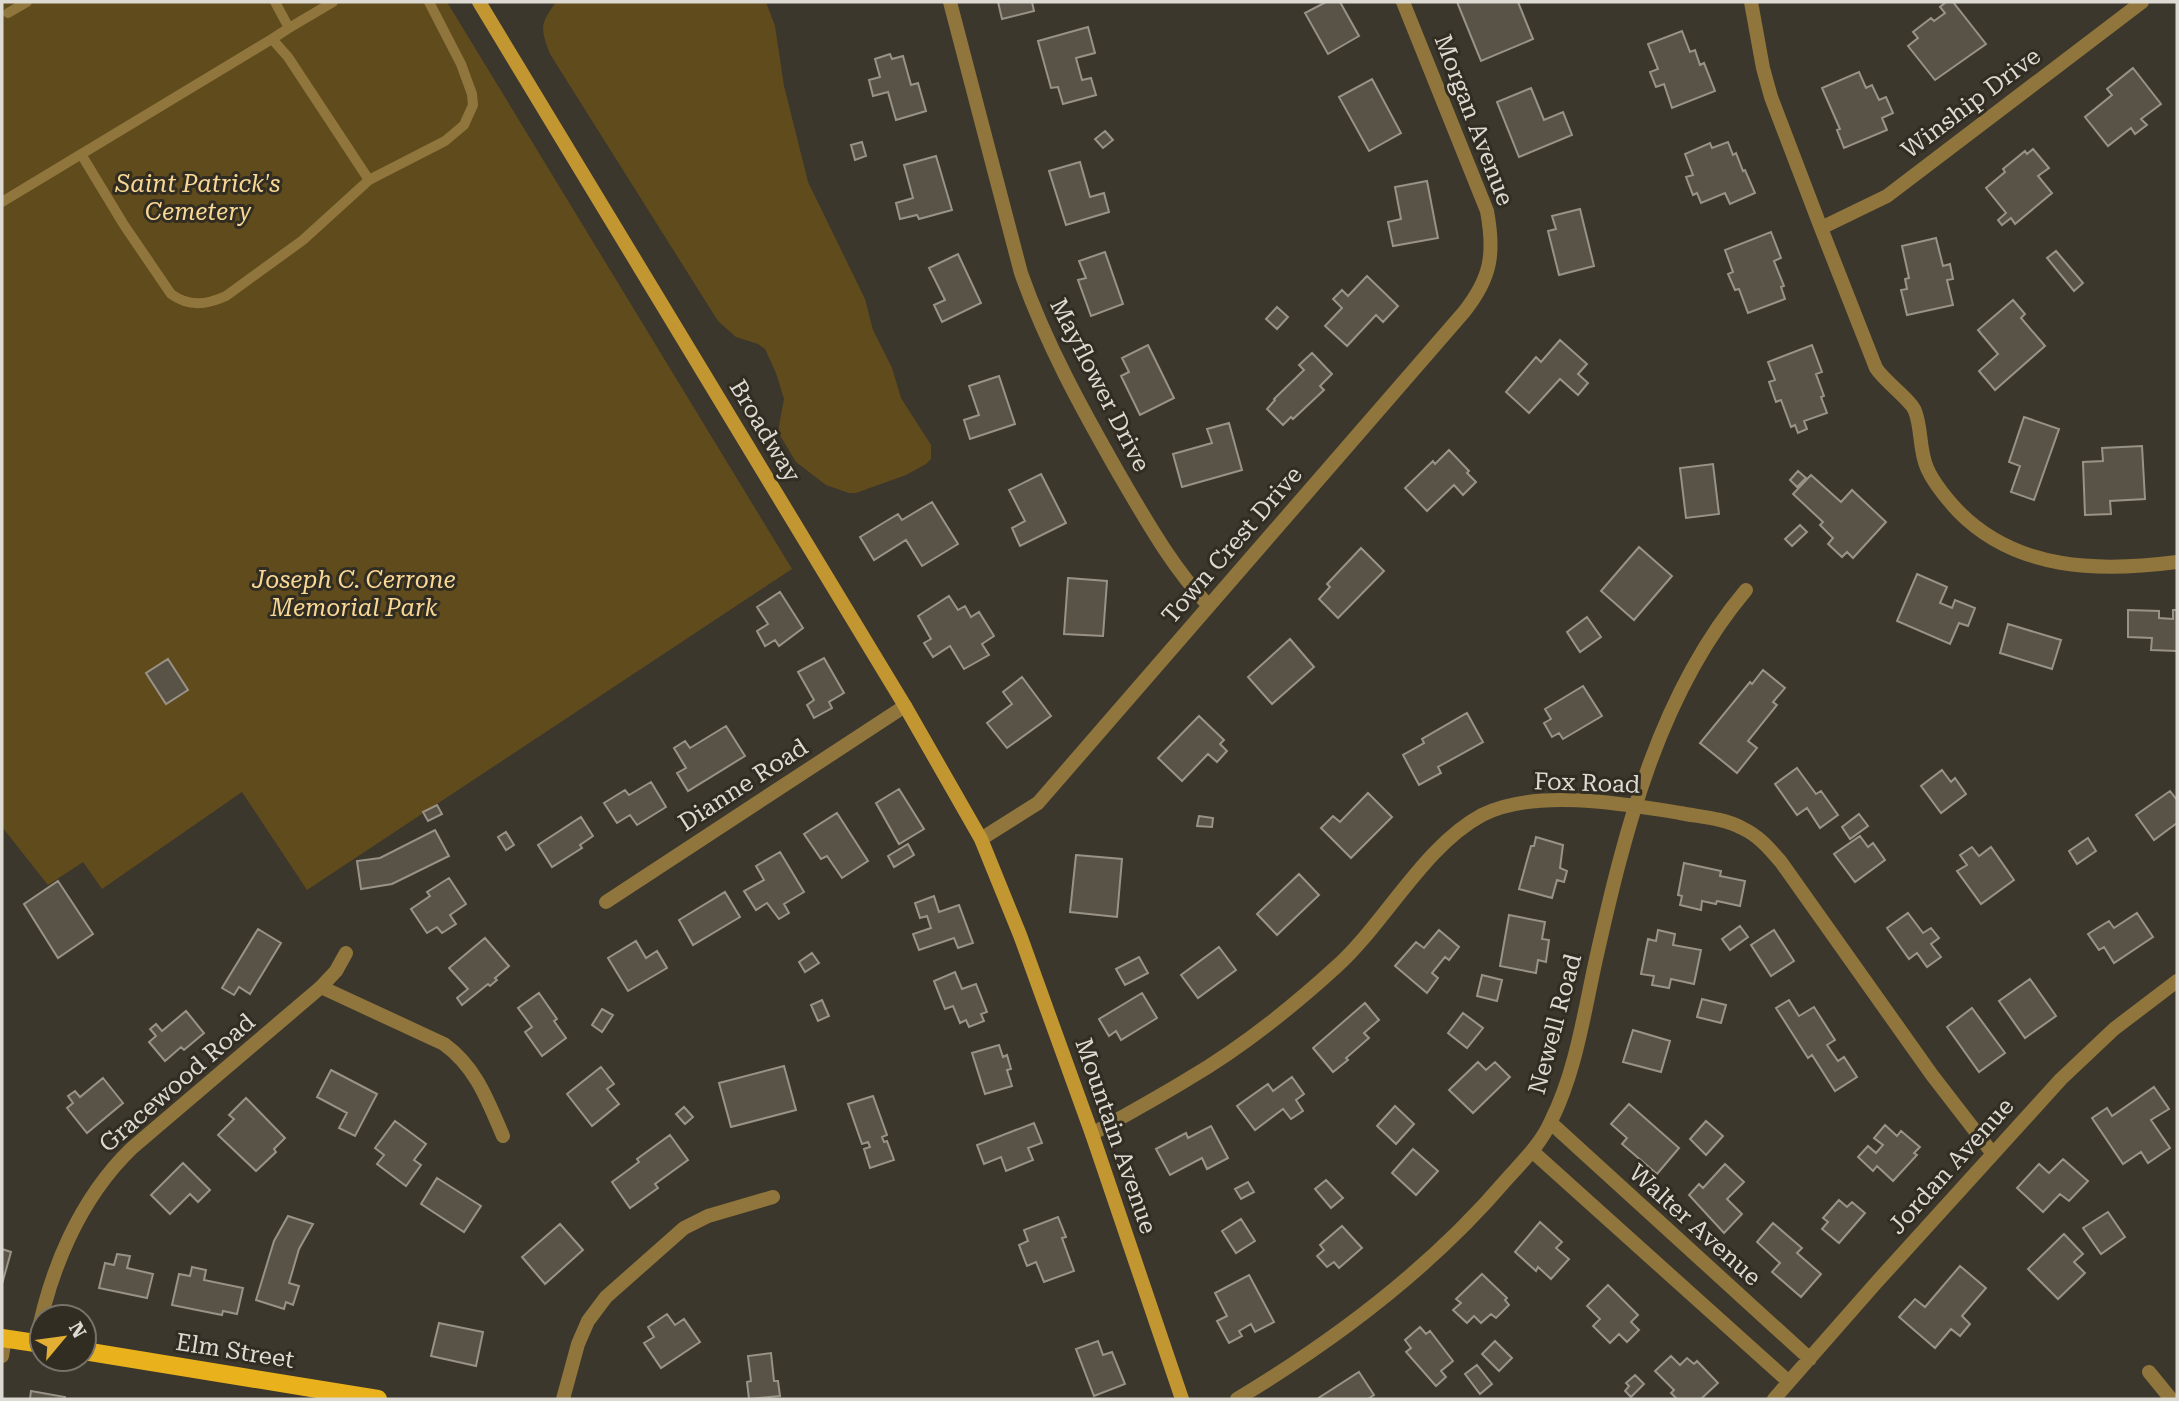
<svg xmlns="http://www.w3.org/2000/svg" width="2179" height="1401" viewBox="0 0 2179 1401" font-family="'Roboto Serif',serif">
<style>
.green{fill:#604b1c}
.building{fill:#595347;stroke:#999286;stroke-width:2}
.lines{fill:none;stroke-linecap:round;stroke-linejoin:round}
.lane{stroke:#90763c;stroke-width:10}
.street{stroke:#90763c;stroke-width:14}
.secondary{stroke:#c29732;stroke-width:14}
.primary{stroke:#e9b11b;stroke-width:18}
.labels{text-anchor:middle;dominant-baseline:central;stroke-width:6;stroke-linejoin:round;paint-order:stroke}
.street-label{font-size:24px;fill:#dddad3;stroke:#322d22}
.park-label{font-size:24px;font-style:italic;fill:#f9d895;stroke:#322d22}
</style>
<rect width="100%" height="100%" fill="#3c372c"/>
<path class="green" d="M2,2H447L792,569L307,890L242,792L102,889L83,862L48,885L2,827Z
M556,2H766L775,26L784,86L808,182L865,299L873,330L892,368L901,398L931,445V459L926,464L906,475L856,493H849L826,485L796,462L778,432L784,399L776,373L765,349L758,344L736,337L718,321L550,54C540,27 540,25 556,2Z"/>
<path class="building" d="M998,2H1032L1034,11L1002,19Z
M1326,2H1340L1359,36L1328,54L1305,13Z
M1457,2H1518L1533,39L1481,61Z
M1946,2H1953L1986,44L1935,80L1908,46L1918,38L1913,32L1931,18L1934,21L1945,13L1940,7Z
M1088,27L1095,53L1076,58L1082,80L1091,78L1096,95L1063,104L1058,87L1051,88L1038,41Z
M1682,31L1690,52L1695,50L1700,65L1704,63L1715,91L1672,108L1664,84L1656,87L1650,72L1658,69L1648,44Z
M890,54L892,59L903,56L911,85L918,83L926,111L896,120L888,92L873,96L869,80L880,77L875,59Z
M2133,68L2161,104L2141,119L2147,125L2135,134L2131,128L2108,146L2085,117L2112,95L2107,89Z
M1859,72L1866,88L1872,85L1879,100L1886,97L1893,113L1882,118L1887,130L1844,148L1837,130L1840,129L1822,88Z
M1372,79L1401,133L1369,151L1339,97Z
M1531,88L1544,120L1563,112L1572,135L1519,157L1497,102Z
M1105,131L1113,140L1103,148L1095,139Z
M862,142L866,156L855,160L851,145Z
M1728,142L1733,155L1736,153L1743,171L1745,170L1755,193L1730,204L1725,193L1701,203L1697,193L1693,195L1686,177L1693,175L1685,154L1710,143L1712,148Z
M2033,149L2049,168L2038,176L2052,193L2015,224L2011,218L2002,225L1998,220L2006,213L1986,188L2005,172L2003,169L2025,151L2027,154Z
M936,156L952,210L919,219L917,215L900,219L896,203L913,198L904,165Z
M1080,162L1090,197L1104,193L1109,212L1066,225L1049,171Z
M1427,181L1438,238L1393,246L1388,222L1401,219L1395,187Z
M1580,209L1594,266L1559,275L1548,231L1556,229L1552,216Z
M1771,232L1781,258L1774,261L1784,286L1781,287L1785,299L1748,313L1739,289L1735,290L1728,274L1733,272L1725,250Z
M1936,238L1943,266L1950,264L1953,279L1947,280L1953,305L1907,315L1901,290L1907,289L1905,279L1909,278L1902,246Z
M2056,251L2083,283L2074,291L2047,258Z
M1105,252L1123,304L1091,316L1078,280L1086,278L1079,261Z
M958,254L981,303L942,322L934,305L945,300L929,268Z
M1367,276L1398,306L1383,322L1376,315L1347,346L1325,326L1342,308L1333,299L1342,290L1348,296Z
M2013,300L2025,314L2021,318L2045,346L1995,390L1979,371L1998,354L1978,330Z
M1277,307L1288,317L1277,329L1266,319Z
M1560,340L1587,364L1578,374L1588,383L1578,395L1560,379L1529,413L1506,392L1536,357L1541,362Z
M1148,345L1174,398L1140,415L1121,376L1129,372L1122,358Z
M1812,345L1822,372L1816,374L1824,396L1821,397L1827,413L1804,421L1807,429L1798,433L1795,425L1791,427L1781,400L1776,402L1769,382L1775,380L1768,362Z
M1312,353L1332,374L1320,386L1324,390L1293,419L1291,417L1283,425L1267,409L1275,400L1274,399L1304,370L1299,365Z
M999,376L1015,424L970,439L964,420L979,415L969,386Z
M2024,417L2059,429L2034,500L2011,492L2020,466L2009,462Z
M1229,423L1242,470L1182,487L1173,454L1212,443L1207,429Z
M2142,446L2145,499L2110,501L2111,514L2085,515L2083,462L2103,461L2102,448Z
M1449,450L1469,471L1467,473L1476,482L1463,495L1454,485L1427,511L1405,488L1433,461L1435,464Z
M1713,464L1719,514L1686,518L1680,468Z
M1798,471L1806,478L1797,487L1790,480Z
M1041,474L1066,523L1020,546L1012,528L1025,521L1009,490Z
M1811,475L1841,502L1852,490L1886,522L1853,558L1847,552L1842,557L1828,544L1833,538L1820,525L1823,522L1793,494Z
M932,502L958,544L922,566L906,540L874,560L860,537L898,514L902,520Z
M1800,525L1807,532L1792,546L1785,539Z
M1639,547L1672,576L1634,620L1601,591Z
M1361,548L1384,571L1338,618L1319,599L1330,587L1327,584Z
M1917,574L1947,587L1940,603L1952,608L1955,600L1975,608L1968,626L1959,623L1950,644L1897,621Z
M1068,578L1107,581L1103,636L1064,634Z
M780,592L803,628L779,646L775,640L765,646L757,631L768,624L757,607Z
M949,596L958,610L965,606L971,617L979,612L994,636L982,644L989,655L964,669L950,646L933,657L924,643L931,639L918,616Z
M2128,610L2159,611V618L2173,619V610H2177V651L2151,650L2152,638L2128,637Z
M1587,617L1601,637L1580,652L1567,632Z
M2008,624L2061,640L2052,669L2000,653Z
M1290,639L1314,667L1272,704L1248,677Z
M824,658L844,693L829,702L832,708L814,718L807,705L814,700L798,672Z
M168,659L188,690L166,704L146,673Z
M1763,670L1785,688L1773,702L1777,705L1748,741L1757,748L1737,773L1700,743L1750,682L1752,684Z
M1022,677L1051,716L1007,748L987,723L1012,704L1003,692Z
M1583,686L1602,716L1563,739L1559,733L1552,737L1544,723L1551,719L1545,709Z
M1467,713L1483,742L1438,767L1441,773L1419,785L1403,755L1424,743L1422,739Z
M1199,716L1224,740L1220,744L1227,751L1217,762L1208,754L1182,781L1158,758Z
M726,726L745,756L688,791L677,773L686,768L674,748L685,741L690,748Z
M1797,768L1816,794L1821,791L1838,815L1820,828L1807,808L1797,815L1775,784Z
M1942,770L1951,782L1955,778L1966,794L1941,813L1921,786Z
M651,782L666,807L637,825L630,815L617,823L604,803L625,790L629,795Z
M899,789L924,829L899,844L876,803Z
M2170,791L2177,800V823L2154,840L2136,815Z
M1368,793L1392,817L1351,858L1321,828L1333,816L1340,822Z
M437,805L442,814L428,821L423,812Z
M837,813L868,861L842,878L827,856L821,859L804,834Z
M1859,814L1868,826L1850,839L1842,827Z
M1199,816L1213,818L1212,827L1197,826Z
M581,817L593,836L580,845L582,848L552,867L538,845Z
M435,830L449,856L392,884L361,889L357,861L380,858Z
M506,832L514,845L506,850L498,837Z
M1860,836L1868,847L1873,843L1885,860L1855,882L1834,854Z
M1536,837L1563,845L1560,868L1567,871L1564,882L1557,880L1552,898L1519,889L1531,846H1534Z
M2088,838L2096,851L2077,864L2069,851Z
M908,844L914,855L894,867L888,856Z
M1972,847L1979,856L1991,847L2014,880L1981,904L1957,871L1967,865L1960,855Z
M780,852L804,892L784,904L789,913L779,919L767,903L756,910L744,891L764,880L756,866Z
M1076,855L1122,859L1117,917L1070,912Z
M1684,863L1721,871L1720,876L1745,881L1740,906L1717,901L1716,904L1702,901L1701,910L1680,905L1682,896L1678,895Z
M1299,874L1319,895L1277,935L1257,914Z
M449,878L466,904L450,915L456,924L442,933L437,927L427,933L411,909L430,896L427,892Z
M58,881L93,934L58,958L24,904Z
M725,892L740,917L693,945L679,920Z
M934,896L939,912L959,905L973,943L958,948L954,938L919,950L913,934L931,928L927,916L920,918L915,903Z
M1908,913L1923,933L1931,928L1939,938L1931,944L1941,957L1927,967L1917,953L1909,959L1887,928Z
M2137,913L2153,937L2114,963L2104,947L2099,950L2088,934L2109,921L2114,928Z
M1509,915L1545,922L1542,939L1549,940L1546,962L1538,960L1536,973L1500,966Z
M1740,926L1748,937L1730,950L1722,939Z
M258,929L281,943L250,994L239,987L234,995L222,988Z
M1439,930L1459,947L1449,960L1445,957L1432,973L1438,978L1427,993L1395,966L1416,942L1424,948Z
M1658,930L1675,934L1673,945L1701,950L1694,984L1671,979L1669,988L1652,985L1654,976L1641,974L1648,939L1656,941Z
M1774,930L1794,961L1771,976L1751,945Z
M485,938L509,966L495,978L497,980L490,986L488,984L462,1005L457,998L468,989L449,968Z
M636,941L646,958L657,951L667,968L628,991L608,958Z
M1219,947L1236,970L1198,998L1181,975Z
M812,953L819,963L805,972L799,962Z
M1139,957L1148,973L1125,985L1116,969Z
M955,972L962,989L976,984L987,1012L981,1014L984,1021L969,1027L966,1020L960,1023L953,1006L945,1009L934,981Z
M1482,975L1502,980L1497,1001L1477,996Z
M2030,979L2056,1016L2025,1038L1999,1001Z
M539,993L557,1019L554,1021L566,1038L542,1056L525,1032L532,1027L518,1008Z
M1142,993L1157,1018L1121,1040L1116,1031L1109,1036L1099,1019Z
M1702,999L1726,1005L1721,1023L1697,1017Z
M822,1000L829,1016L818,1021L811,1005Z
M1789,1000L1799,1016L1814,1007L1835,1040L1827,1045L1838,1061L1844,1057L1857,1077L1835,1091L1812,1055L1808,1058L1776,1008Z
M1365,1003L1379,1020L1364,1033L1369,1038L1346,1058L1348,1060L1333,1072L1313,1048Z
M1972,1008L2005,1053L1979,1072L1947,1027Z
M602,1009L613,1015L602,1032L592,1025Z
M186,1011L204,1033L184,1050L181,1047L165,1061L149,1042L156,1036L150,1029L156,1024L162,1031Z
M1463,1013L1483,1028L1467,1048L1448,1033Z
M1633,1030L1670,1041L1661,1072L1623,1062Z
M999,1045L1003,1057L1007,1055L1011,1069L1007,1070L1012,1086L985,1094L972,1053Z
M1478,1062L1486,1070L1495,1062L1510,1077L1473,1113L1449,1090Z
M784,1066L796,1110L731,1127L719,1083Z
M601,1067L614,1084L607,1089L619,1104L592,1126L567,1094Z
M331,1070L377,1094L355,1136L339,1128L347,1113L317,1097Z
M1292,1077L1304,1094L1296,1100L1303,1111L1291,1119L1283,1109L1255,1130L1237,1106L1268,1084L1273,1091Z
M103,1078L123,1103L87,1133L67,1108L73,1103L68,1096L75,1091L80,1097Z
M2154,1087L2169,1109L2151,1120L2170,1148L2148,1163L2141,1152L2123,1164L2092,1118L2107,1108L2112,1116Z
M873,1096L887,1135L882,1137L884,1142L887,1141L894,1160L870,1168L864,1149L870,1147L868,1142L862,1144L848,1104Z
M246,1098L285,1138L274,1149L276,1152L256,1171L218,1135L234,1119L229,1115Z
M1629,1104L1679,1148L1657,1174L1622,1144L1627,1138L1611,1124Z
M1395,1106L1414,1124L1396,1144L1377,1126Z
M684,1107L693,1117L685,1124L676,1114Z
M395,1121L426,1144L414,1160L421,1165L406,1186L377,1164L384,1155L375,1148Z
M1706,1121L1723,1136L1706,1155L1690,1139Z
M1034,1123L1042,1143L1028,1148L1033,1160L1006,1171L1001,1157L984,1164L977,1145Z
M1885,1125L1897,1136L1901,1131L1920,1147L1914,1153L1917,1155L1893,1181L1877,1166L1873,1171L1858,1157L1868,1146L1876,1153L1883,1145L1874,1138Z
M1211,1126L1228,1158L1207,1169L1202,1158L1170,1175L1156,1149L1186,1133L1188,1138Z
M670,1135L688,1160L655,1184L658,1188L630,1208L612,1182L639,1162L637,1159Z
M1413,1149L1438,1171L1416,1195L1392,1173Z
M2063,1159L2088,1181L2069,1201L2060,1194L2043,1212L2017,1188L2039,1164L2049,1173Z
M183,1163L210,1190L198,1202L190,1194L170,1214L151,1195Z
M1725,1164L1744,1182L1727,1199L1742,1214L1724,1233L1689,1195L1699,1184L1703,1188Z
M437,1178L481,1206L464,1232L421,1204Z
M1326,1180L1343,1198L1331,1208L1315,1189Z
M1248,1182L1254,1192L1241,1199L1235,1189Z
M1839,1200L1847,1207L1852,1202L1865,1213L1839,1243L1822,1229L1828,1222L1823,1218Z
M2108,1212L2125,1237L2101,1254L2083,1228Z
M288,1216L313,1224L299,1249L289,1283L299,1286L293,1305L286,1302L284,1309L256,1300L274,1241Z
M1058,1217L1066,1237L1062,1238L1074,1271L1044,1282L1036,1262L1027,1266L1019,1245L1028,1241L1024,1230Z
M1241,1219L1255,1241L1236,1253L1222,1231Z
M1540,1222L1562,1242L1556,1248L1569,1259L1551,1279L1538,1267L1536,1271L1515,1252Z
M1773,1223L1802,1248L1797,1253L1821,1274L1801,1297L1772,1272L1780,1263L1757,1242Z
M560,1224L583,1250L545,1284L522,1257Z
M1342,1226L1362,1248L1339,1268L1334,1262L1327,1267L1317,1256L1324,1250L1320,1245Z
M2064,1234L2083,1254L2074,1262L2085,1273L2058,1299L2028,1269Z
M2,1249L11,1252L2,1284Z
M117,1254L130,1256L127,1268L153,1274L147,1298L99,1288L105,1263L114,1265Z
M1960,1266L1986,1288L1962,1316L1970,1324L1960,1336L1951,1329L1935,1348L1899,1317L1915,1299L1925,1307Z
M192,1267L206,1270L204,1280L243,1288L237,1314L223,1311L222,1315L172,1305L179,1274L190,1276Z
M1482,1274L1507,1298L1505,1300L1509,1305L1496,1318L1491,1314L1481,1323L1474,1316L1467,1323L1453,1310L1461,1303L1456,1299Z
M1249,1275L1274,1322L1255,1332L1251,1324L1239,1331L1242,1336L1229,1343L1217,1321L1227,1316L1215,1293Z
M1608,1285L1638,1315L1631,1322L1639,1330L1627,1342L1619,1334L1610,1343L1593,1326L1600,1319L1587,1306Z
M667,1314L675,1325L684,1319L700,1342L661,1368L644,1343L654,1337L648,1327Z
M439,1323L483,1332L476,1366L431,1356Z
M1420,1327L1426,1334L1430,1331L1453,1361L1441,1371L1446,1377L1436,1386L1406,1352L1411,1348L1405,1340Z
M1098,1341L1103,1355L1112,1352L1125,1384L1094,1396L1076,1349Z
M1495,1341L1512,1358L1499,1371L1482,1354Z
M771,1353L774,1381H778L780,1396L749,1399L747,1382L751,1381L748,1356Z
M1671,1356L1680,1365L1687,1358L1694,1364L1697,1361L1718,1383L1701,1399H1677L1671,1393L1674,1390L1655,1371Z
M1477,1365L1492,1384L1480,1394L1465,1374Z
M1359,1372L1374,1395L1368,1399H1317Z
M1635,1375L1644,1384L1631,1397L1625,1391L1629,1386L1626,1383Z
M31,1391L65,1397V1399H30Z"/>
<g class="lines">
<path class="lane" d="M275,2L289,28L333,2
M8,13L27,2
M289,28L272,39L288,57L369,180
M81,154L124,225L171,294C189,307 206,305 226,296L303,240L369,180L445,141L464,125L473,105L472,94L461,64L429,2
M2,202L272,39"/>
<path class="street" d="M950,2L1021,273C1046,344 1082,409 1119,474C1146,520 1172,567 1209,606
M1751,2L1763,68L1771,97L1821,228
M2142,2L1887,196L1821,228L1876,368C1885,382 1911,400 1915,411C1922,429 1919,450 1927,468C1934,484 1946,498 1958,511C2017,571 2099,572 2177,562
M981,839L1038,803L1464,312C1491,278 1495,254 1487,211L1403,2
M606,902L905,706
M321,987L444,1044C476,1067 488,1101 503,1136
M1551,1123L1810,1359
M1092,1134C1124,1116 1157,1098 1188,1079C1241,1048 1290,1009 1336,967C1385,923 1424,846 1482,815C1534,788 1625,804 1680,813C1701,817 1723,818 1742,828C1759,836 1769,848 1781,862L1932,1075L1993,1154
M1532,1151L1789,1382
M36,1343C49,1272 79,1199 132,1148L321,987L336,971L346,953
M2,1356L5,1338
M2149,1372L2171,1399
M563,1399L578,1344L588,1321L606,1297L684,1228L708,1216L773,1197
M1237,1399C1337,1339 1430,1269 1506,1180C1522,1162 1541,1144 1551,1121C1576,1071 1584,1013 1596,959C1625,830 1659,693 1746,590
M1774,1399L1875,1284L2061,1079L2114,1029L2177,981"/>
<path class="secondary" d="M479,2L905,706L981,839L1020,935L1092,1134L1182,1399"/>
<path class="primary" d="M2,1338L42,1344
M84,1351L378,1399"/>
</g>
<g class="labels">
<g class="street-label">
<text transform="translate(1971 103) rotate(-37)">Winship Drive</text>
<text transform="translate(1474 120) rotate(69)">Morgan Avenue</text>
<text transform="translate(1100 385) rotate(63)">Mayflower Drive</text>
<text transform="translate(765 431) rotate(59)">Broadway</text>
<text transform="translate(1232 545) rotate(-49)">Town Crest Drive</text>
<text transform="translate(1587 783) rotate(2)">Fox Road</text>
<text transform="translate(743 785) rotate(-33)">Dianne Road</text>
<text transform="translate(1555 1024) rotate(-75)">Newell Road</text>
<text transform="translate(177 1083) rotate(-41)">Gracewood Road</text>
<text transform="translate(1116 1136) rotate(71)">Mountain Avenue</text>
<text transform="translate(1951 1166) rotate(-48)">Jordan Avenue</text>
<text transform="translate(1695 1225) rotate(42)">Walter Avenue</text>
<text transform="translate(235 1351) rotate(9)">Elm Street</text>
</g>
<g class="park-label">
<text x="198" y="184">Saint Patrick's<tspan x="198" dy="28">Cemetery</tspan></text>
<text x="354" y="580">Joseph C. Cerrone<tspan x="354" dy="28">Memorial Park</tspan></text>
</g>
</g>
<rect width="2179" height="1401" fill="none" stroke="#dddad3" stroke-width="7"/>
<g transform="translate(63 1338) rotate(61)"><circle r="33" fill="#322d22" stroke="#767269" stroke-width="2"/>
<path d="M0-5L12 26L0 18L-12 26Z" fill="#e2af34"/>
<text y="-10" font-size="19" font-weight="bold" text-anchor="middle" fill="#dddad3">N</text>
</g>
</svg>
